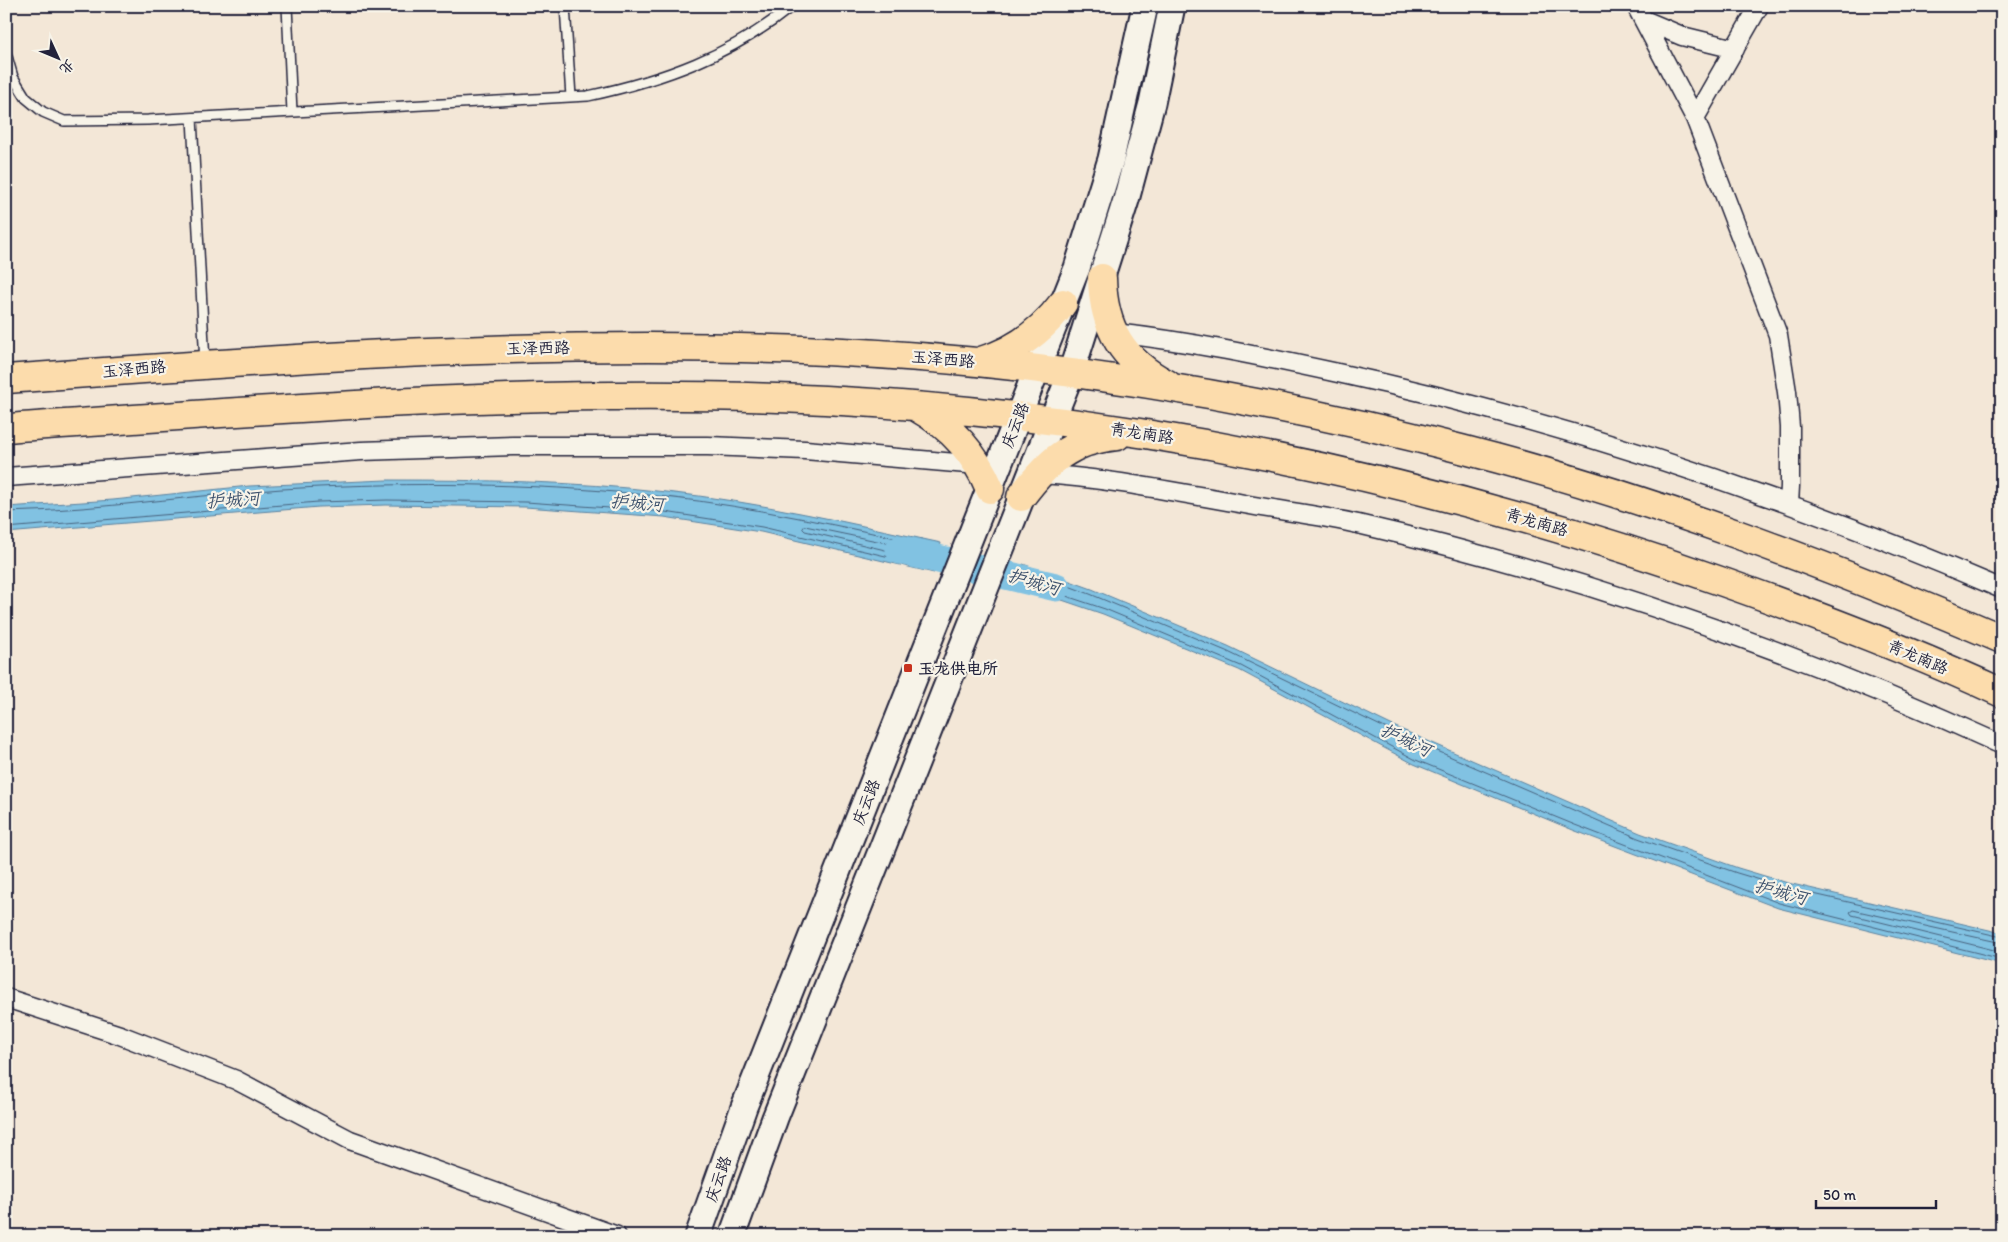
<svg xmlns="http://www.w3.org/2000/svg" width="2008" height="1242" viewBox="0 0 2008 1242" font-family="Itim,'LXGW WenKai TC',sans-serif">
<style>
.water{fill:#81c2e2;stroke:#5b829f}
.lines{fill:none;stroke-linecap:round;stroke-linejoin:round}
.shore{stroke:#48627e;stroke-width:1}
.river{stroke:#81c2e2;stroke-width:29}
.lane-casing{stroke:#22223b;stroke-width:12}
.street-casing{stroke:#22223b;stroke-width:21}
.secondary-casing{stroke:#22223b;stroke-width:29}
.primary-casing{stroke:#22223b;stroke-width:31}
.lane{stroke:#f7f3e8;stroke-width:9}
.street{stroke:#f7f3e8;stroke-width:18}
.secondary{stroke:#f7f3e8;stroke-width:25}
.primary{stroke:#fcdcac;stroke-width:28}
.poi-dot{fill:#c8321e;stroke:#f7f3e8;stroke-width:2}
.labels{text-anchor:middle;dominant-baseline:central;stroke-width:4.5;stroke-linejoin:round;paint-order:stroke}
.street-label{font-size:16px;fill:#22223b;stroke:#f7f3e8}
.poi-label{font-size:16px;font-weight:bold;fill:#22223b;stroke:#f7f3e8;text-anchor:start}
.water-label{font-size:18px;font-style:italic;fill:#3e526d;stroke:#f7f3e8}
</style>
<rect width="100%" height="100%" fill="#f3e7d7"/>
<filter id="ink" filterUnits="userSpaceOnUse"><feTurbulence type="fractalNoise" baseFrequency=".02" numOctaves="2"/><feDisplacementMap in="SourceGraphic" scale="10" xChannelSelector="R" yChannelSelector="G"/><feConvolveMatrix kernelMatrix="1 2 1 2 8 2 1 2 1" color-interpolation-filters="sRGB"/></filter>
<g filter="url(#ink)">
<path class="water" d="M386,480C480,480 573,481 666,492C759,502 850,523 941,543L934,573L761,532L664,517L525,507L386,505L319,507L6,533V507L113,500L249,486Z
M1023,564L1092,589L1228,646L1391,725L1640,833L1738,868L1788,883L2002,933V964L1778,908L1573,830L1414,764L1239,670L1103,614L1015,584Z"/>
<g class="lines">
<path class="shore" d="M6,512C111,510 215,491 319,487C434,482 551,484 666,497C756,507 844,527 933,546L935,549L931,565L928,566L762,527L665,512L526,502L387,500L318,502L6,528
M805,526L925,551L927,554L926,558L923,559L805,531L803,529Z
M2002,937L1787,888L1737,873L1638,838L1389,730L1226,651L1090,594L1028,571L1025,572L1022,579L1024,582L1105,609L1241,666L1416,760L1575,825L1779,903L2002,959
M2002,943L1853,910L1850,912L1852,915L2002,952"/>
<path class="river" d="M900,550L1056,587"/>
<defs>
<path id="lane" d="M287,6L292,112
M565,6L571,97
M6,53L13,77L26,98L43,112L64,121L148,120L588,96C663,80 732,55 792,6
M192,118L205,363"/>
<path id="street" d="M1636,6L1695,118L1778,335L1787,392L1790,427V486L1789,504
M1644,20L1682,36L1735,49
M1695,118L1759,6
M1114,333C1189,341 1264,357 1338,373C1566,422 1788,497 2002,589
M1039,474C1108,478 1175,492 1244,504C1281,511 1320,515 1358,524C1579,575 1796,651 2002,745
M6,477L361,451L513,446H708L805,450L979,465
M6,998L120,1035L236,1080L350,1140L617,1236"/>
<path id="secondary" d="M698,1236L744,1107L1077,268L1111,159L1145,6
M732,1236L775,1118L1071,373L1126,200L1152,103L1172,6"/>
<path id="primary" d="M1102,278C1103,328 1123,361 1167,384
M981,361C1015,351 1042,331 1063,303
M6,379C279,359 551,338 825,351C1039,361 1253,395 1461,449C1646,496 1826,564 2002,639
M918,408C952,427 975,453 990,489
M6,428C279,409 552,386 825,400C1133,416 1435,480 1726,583C1819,616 1912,651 2002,693
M1021,497C1048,461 1070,440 1117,436"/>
</defs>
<use href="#lane" class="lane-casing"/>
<use href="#street" class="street-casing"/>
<use href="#secondary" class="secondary-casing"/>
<use href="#primary" class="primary-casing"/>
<use href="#lane" class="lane"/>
<use href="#street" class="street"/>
<use href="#secondary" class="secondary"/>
<use href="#primary" class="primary"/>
</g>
</g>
<rect class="poi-dot" x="903" y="663" width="10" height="10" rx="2.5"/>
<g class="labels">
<g class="street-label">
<text transform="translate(538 348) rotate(-1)">玉泽西路</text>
<text transform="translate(943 359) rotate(5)">玉泽西路</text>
<text transform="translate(134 369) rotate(-5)">玉泽西路</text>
<text transform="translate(1015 425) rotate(-68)">庆云路</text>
<text transform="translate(1142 433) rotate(9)">青龙南路</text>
<text transform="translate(1537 522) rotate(16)">青龙南路</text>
<text transform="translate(1918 657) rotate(23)">青龙南路</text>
<text transform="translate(866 802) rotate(-68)">庆云路</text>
<text transform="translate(718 1179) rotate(-70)">庆云路</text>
</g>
<g class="poi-label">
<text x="918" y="668">玉龙供电所</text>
</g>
<g class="water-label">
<text transform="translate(233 500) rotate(-4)">护城河</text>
<text transform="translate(637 503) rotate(4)">护城河</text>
<text transform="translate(1034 582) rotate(16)">护城河</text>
<text transform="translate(1406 740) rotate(25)">护城河</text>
<text transform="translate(1781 892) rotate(15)">护城河</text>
</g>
</g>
<rect width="2008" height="1242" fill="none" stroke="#f7f3e8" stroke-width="25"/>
<rect x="12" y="12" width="1983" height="1217" fill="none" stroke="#22223b" stroke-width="2" filter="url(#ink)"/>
<g transform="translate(58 58) rotate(134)" stroke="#f7f3e8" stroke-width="4" paint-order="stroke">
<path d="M0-4L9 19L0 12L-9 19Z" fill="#22223b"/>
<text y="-8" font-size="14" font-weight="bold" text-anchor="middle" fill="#22223b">北</text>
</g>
<path d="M1816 1200v8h120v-8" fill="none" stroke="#22223b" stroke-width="2.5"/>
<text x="1823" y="1200" font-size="15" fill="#22223b" stroke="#f7f3e8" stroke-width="4" paint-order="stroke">50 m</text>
</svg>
